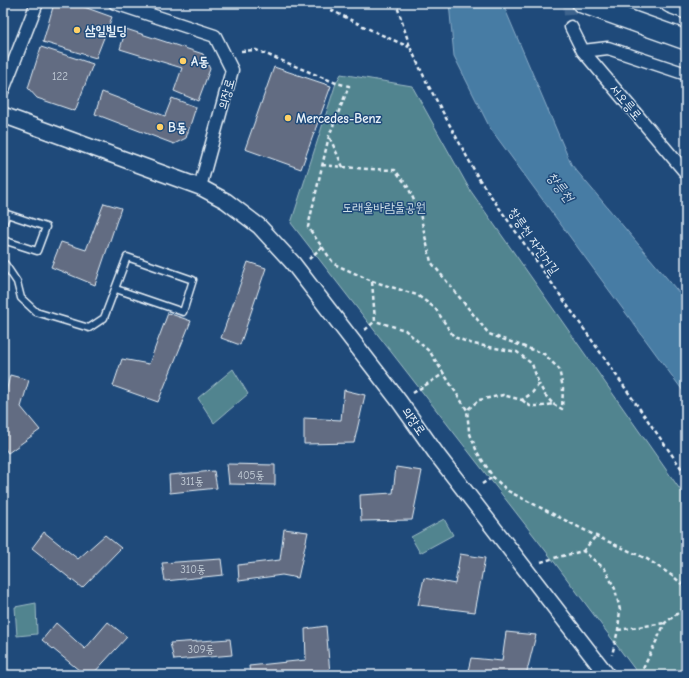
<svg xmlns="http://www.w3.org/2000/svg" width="689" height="678" viewBox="0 0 689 678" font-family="'Comic Neue','Poor Story',sans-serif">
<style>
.green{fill:#51848f;stroke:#9cbac4}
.water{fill:#467ba4;stroke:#87aac6}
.building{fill:#626c82;stroke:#e8f1f8}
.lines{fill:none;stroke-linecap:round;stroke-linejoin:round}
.minor-tunnel{stroke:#3d638d;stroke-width:12;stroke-dasharray:12 6;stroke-linecap:butt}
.service-casing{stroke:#e8f1f8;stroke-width:9}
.minor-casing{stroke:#e8f1f8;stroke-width:15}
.tertiary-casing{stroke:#e8f1f8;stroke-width:18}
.primary-casing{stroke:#e8f1f8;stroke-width:22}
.path{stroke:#e8f1f8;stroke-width:2.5;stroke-dasharray:4 3;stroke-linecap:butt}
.service{stroke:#1f4a7a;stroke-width:6}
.minor{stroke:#1f4a7a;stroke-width:12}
.tertiary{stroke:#1f4a7a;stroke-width:15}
.primary{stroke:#1f4a7a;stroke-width:19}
.poi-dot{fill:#ffd166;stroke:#1f4a7a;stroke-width:1.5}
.labels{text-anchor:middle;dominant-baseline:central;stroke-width:3;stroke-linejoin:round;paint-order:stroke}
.number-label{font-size:11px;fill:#c6d0da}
.poi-label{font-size:13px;font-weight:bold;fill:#e8f1f8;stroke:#1f4a7a;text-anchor:start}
.street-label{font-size:13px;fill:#e8f1f8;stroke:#1f4a7a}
.park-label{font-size:13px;fill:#d1e1e8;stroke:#1f4a7a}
.water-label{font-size:14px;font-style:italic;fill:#d0dfeb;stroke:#1f4a7a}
</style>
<rect width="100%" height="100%" fill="#1f4a7a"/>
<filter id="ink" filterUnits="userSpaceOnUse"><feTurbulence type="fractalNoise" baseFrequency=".025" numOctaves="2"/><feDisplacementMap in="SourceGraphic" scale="8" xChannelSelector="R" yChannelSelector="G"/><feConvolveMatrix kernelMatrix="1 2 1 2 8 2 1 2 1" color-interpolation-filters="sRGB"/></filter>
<g filter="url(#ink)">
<path class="green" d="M341,74L412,86L470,190L686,498V675H639L552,559L291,223L336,83Z
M233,369L248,394L214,423L198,398Z
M444,519L453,535L420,553L411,537Z
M36,603L37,634L17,636L15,607Z"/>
<path class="water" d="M449,3H505V9L571,164L686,301V395L490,128L454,56Z"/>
<path class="building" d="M59,3H73L112,17L96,58L43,42L53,7Z
M126,29L203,54L210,69L198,101L174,91L182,68L120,49Z
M41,47L93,64L75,111L37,98L28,88Z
M274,67L331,86L301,169L245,149Z
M102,92L165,116L172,98L196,107L186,138L174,144L95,114Z
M104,203L121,208L95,285L51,267L61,242L86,250Z
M248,262L266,268L240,345L221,338Z
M168,313L191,321L158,402L113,386L122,359L149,364Z
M10,375L29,380L21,407L40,430L8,453L3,446V406Z
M344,390L365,395L354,443L304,444V418L341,420Z
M227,464L275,465V485L229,484Z
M396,467L422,471L412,520L361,521L360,495L393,493Z
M214,471L217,488L170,493L169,475Z
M284,529L308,532L298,578L282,575L239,581L238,565L280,560Z
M44,532L78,559L105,535L121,548L82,588L32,548Z
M460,554L485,558L475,612L418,605L424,578L455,584Z
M221,559L223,575L165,581L162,563Z
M108,622L127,637L92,675H85L42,640L56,623L85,649Z
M326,626L330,674L250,675L249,666L306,660L305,629Z
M506,632L536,635L526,675H467L471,658L502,661Z
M230,639L232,655L174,660L170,643Z"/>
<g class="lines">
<path class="minor-tunnel" d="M569,3L571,27"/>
<defs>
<path id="service" d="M3,224L7,214L46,227L37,251L3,240
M3,264H5L17,282L21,298L36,312L89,328L104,318L127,257L193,280L183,312L116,289"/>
<path id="minor" d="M115,3L215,36L232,70L200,187
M571,27L583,51L686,173
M583,51L608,48L686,74
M3,90L37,3"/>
<path id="tertiary" d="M3,115L200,187L226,201L259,226L292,262L399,401L438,456L607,675"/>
<path id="primary" d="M582,3L686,40
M670,3L686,9"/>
</defs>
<use href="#service" class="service-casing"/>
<use href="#minor" class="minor-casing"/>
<use href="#tertiary" class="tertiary-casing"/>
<use href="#primary" class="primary-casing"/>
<path class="path" d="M329,3L331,10L373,31L409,47
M393,3L398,9L410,47L427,83L479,179L686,475
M241,51L256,50L336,83L349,86L329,136L308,227L334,264L372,281L375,321L405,330L430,352L467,410L469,431L477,452L493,477L508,491L596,536L647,559L674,577L686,588
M322,165L343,167L329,136
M343,167L368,169L395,170L408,187L420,214L431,262L489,334L544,354L559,369L563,388L562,409L553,404
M309,259L322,247
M372,281L417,295L435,308L454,337L473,344L517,352L532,364L539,384L532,393L522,400L503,395L479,400L467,410
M365,330L375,321
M413,393L443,374
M522,400L530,406H543L553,404L545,395L539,384
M482,484L493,477
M583,551L596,536
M541,562L558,557L583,551L605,569L615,589L620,610L618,630L612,655
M618,630L665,623
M640,675L665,623L686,607"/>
<use href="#service" class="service"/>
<use href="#minor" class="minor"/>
<use href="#tertiary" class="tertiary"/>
<use href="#primary" class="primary"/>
</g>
</g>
<g class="poi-dot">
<circle cx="77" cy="30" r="4"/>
<circle cx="183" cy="61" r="4"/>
<circle cx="288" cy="118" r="4"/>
<circle cx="160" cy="127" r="4"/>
</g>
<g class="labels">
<g class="number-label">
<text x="60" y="76">122</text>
<text x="251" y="475">405동</text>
<text x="192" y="481">311동</text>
<text x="193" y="569">310동</text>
<text x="201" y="649">309동</text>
</g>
<g class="poi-label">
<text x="85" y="30">삼일빌딩</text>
<text x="191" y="61">A동</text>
<text x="296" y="118">Mercedes-Benz</text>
<text x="168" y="127">B동</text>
</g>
<g class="street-label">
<text transform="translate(226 94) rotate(-75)">의장로</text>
<text transform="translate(626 102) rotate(50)">서오릉로</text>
<text transform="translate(534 241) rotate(55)">창릉천 자전거길</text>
<text transform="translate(414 421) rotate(55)">의장로</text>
</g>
<g class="park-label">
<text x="384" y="207">도래울바람물공원</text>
</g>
<g class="water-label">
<text transform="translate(560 187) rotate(52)">창릉천</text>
</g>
</g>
<rect width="689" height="678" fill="none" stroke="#1f4a7a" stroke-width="16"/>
<rect x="8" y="8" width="673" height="662" fill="none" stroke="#e8f1f8" stroke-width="1.5" filter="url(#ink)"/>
</svg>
